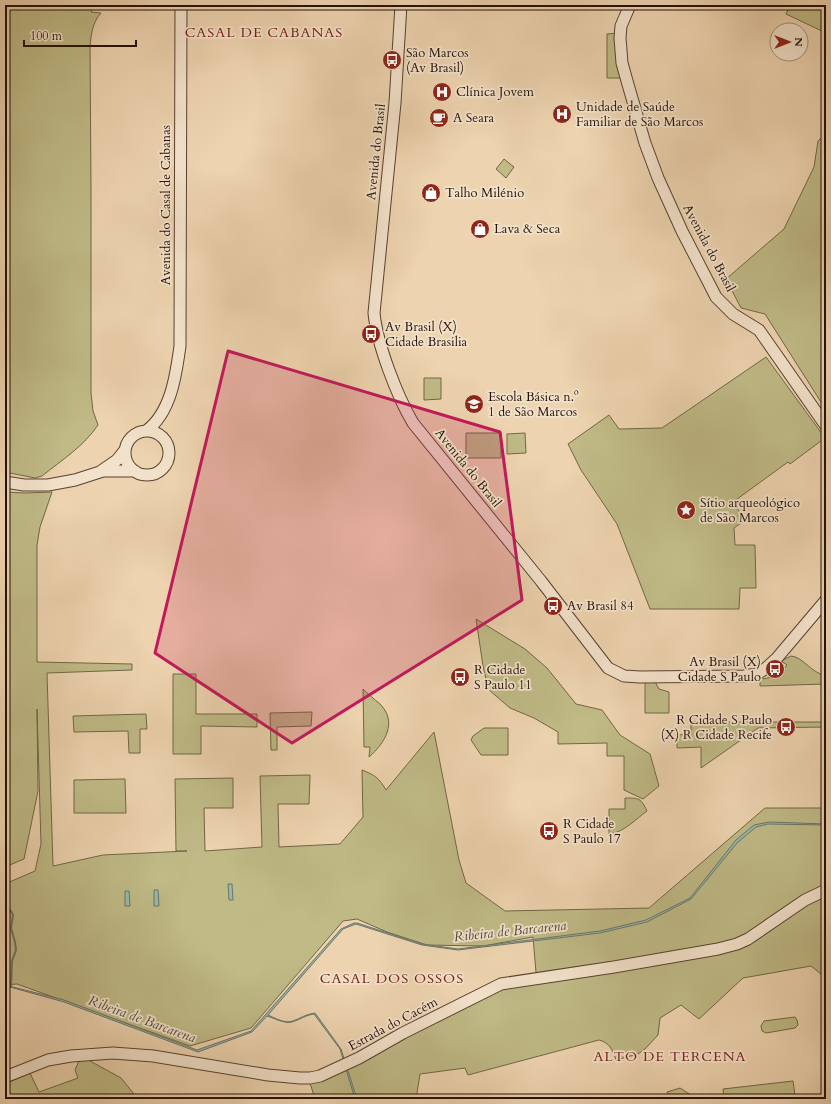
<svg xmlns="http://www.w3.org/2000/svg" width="831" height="1104" viewBox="0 0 831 1104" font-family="Cardo,serif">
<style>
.green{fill:#bfba86;stroke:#726646}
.water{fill:#99b8ab;stroke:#6b7569}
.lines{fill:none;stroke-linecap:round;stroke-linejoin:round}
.stream{stroke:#6b7569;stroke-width:2}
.tertiary-casing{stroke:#574231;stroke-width:13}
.tertiary{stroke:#f3e2cb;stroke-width:11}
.marked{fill:#c2185b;fill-opacity:0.2;stroke:#c2185b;stroke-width:3;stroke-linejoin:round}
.labels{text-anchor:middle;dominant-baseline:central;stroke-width:3.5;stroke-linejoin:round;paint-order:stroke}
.poi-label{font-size:13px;fill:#251107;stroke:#f3e2cb;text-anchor:start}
.street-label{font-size:13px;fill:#251107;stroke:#f3e2cb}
.neighbourhood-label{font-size:14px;letter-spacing:1px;fill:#7a1f14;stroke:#f3e2cb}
.water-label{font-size:14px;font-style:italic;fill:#4e4b40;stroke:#f3e2cb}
</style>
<rect width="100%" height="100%" fill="#edd3af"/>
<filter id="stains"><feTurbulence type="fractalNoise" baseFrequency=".005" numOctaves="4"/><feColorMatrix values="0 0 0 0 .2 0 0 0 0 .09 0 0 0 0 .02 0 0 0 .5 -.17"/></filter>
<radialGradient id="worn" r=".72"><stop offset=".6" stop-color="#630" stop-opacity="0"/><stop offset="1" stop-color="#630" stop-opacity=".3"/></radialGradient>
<path class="green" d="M5,5H94L91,12L101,13C92,23 91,35 90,47L91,189V393L93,411L98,425C84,446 62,460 42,476L35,478L5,472Z
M790,5H826V33L786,14Z
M618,33L626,78H607V34Z
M826,133V410L765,314L741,308L726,279L784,229L814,167L818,141Z
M504,159L514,167L506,178L496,169Z
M766,357L825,438L790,464L788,462L733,502L745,520L734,528L735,545H755L756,588H740L739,609H650L617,524L581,470L568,444L609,415L619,429L662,428Z
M424,378H441V399L424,400Z
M466,433H501V458H466Z
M525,433L526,453L507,454V434Z
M5,492L25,493L52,492L40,527L37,545V662L132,664V670L47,673L53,866L103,855L187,851H176L175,779L233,778V808H204L205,851L262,847L260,776L310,775L309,804H278L279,847L340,844L363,817L362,770C375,775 379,778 386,790L434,732L459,860L466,883L505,911L649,908L765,808H826V978L811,966L743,978L699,1019L681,1005L660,1018L658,1035L645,1049L638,1054L616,1060C612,1049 610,1043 599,1040L468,1075L465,1068L420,1074L416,1099H315L310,1083L327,1078L504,988L537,984L533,937L483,946L427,945L387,932L357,919L343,921L251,1028L190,1046L17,984L5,985V884L35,871L41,844L37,709L38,791L24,859L5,867Z
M476,619L525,649L547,668L576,704L602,710L620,735L650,754L659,786L643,799L624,790V756H607V743L558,744V732L534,718L510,708L488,689L483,666Z
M791,656C803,657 810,672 826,676V684L760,686V678L762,677L763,679L772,677L776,673L774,671L778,667L782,671L787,665L781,661Z
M173,674H196V714H257V727L201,726V754H173Z
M645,678H653L659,689L669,692V713H645Z
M363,689C368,694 374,699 380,704C398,722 385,743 369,757L370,747H364Z
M312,712L311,726L277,727V750H271L270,713Z
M146,714L147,729H140V753H129L128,731L74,732L73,716Z
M691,722H826V727L758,728L701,768V747L677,748V735L691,734Z
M484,728H508V755H481L471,740L473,736Z
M125,779L126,813H74V780Z
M625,798C639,798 641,798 647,811C636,819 623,833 609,834V809H625Z
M795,1017L797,1020L798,1025L795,1028L766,1033L762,1031L761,1026L764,1021Z
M81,1056L121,1078L138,1099H5V1084L30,1073L39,1092L78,1078L75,1070Z
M793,1081L795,1095L756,1099H724L723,1089Z
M680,1088L697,1099H664L669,1097L667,1092Z"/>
<path class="water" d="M769,822L826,824V825L768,824L756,827L737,843L691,899L647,922L600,933L458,950L422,945L356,924L343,929L268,1015C275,1018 285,1024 293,1021C301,1018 306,1014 315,1013L341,1049L357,1099H355L340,1049L314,1014C305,1015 300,1020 292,1022C284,1024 274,1018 267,1016L252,1032L198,1052L64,1002L10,987H5V986H9L64,1000L197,1050L251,1031L341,929L354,923H357L422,944L458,949L600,931L646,920L690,898L736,840L754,825Z
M228,884H232L233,900H229Z
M154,890H158L159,906H154Z
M125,891H129L130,906H125Z"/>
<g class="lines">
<path class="stream" d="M9,908L13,915L11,928L15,942L16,950L12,961L11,987"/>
<defs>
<path id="tertiary" d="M401,5L395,103L374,313C377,344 397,396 413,423L541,581L608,668L624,676L640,677L744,676L757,674L765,669L777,658L826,600
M630,5L621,26L620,38L622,63L627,81L645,143L658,178L682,231L716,297L733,314L759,330L826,426
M146,431C171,413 176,375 180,346L181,5
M125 453a22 22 0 1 1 44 0a22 22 0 1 1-44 0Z
M101,471L117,460L125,450
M5,482L24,485H48L75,480L103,471H135
M5,1077L48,1060L71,1056L113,1053L153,1056L268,1075L300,1078H310L320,1076L359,1058L403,1033L501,984L614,967L718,949L737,944L748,939L805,900L826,890"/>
</defs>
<use href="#tertiary" class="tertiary-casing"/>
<use href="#tertiary" class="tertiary"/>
</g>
<path class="marked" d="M228,351L500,432L522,600L292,743L155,653Z"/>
<defs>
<symbol id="bus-disc" viewBox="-11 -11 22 22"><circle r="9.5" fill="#8f2418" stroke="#f3e2cb"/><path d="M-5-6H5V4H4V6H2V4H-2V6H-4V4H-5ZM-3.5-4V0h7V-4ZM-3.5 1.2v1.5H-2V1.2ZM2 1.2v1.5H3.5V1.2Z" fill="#fff"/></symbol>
<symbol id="hospital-disc" viewBox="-11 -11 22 22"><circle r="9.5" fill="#8f2418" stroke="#f3e2cb"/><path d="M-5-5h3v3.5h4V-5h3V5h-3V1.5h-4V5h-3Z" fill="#fff"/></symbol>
<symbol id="cafe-disc" viewBox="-11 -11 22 22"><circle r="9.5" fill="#8f2418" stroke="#f3e2cb"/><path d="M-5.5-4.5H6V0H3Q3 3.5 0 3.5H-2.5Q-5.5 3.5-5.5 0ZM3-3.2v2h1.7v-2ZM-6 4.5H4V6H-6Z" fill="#fff"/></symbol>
<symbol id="shop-disc" viewBox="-11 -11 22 22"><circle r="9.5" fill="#8f2418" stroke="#f3e2cb"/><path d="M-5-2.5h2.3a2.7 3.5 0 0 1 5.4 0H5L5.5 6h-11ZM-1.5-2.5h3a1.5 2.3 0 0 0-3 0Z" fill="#fff"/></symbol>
<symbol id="school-disc" viewBox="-11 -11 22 22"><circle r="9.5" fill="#8f2418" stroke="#f3e2cb"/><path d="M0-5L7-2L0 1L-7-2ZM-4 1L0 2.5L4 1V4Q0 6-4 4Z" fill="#fff"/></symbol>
<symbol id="sight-disc" viewBox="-11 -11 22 22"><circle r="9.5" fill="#8f2418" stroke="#f3e2cb"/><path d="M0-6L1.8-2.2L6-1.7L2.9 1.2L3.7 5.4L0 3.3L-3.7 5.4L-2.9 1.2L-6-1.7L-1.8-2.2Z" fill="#fff"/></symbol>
</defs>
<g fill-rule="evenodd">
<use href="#bus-disc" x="381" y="49" width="22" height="22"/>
<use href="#hospital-disc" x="431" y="81" width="22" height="22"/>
<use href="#hospital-disc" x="551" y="103" width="22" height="22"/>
<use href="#cafe-disc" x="428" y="107" width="22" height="22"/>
<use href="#shop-disc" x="420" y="182" width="22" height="22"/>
<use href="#shop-disc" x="469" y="218" width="22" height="22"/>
<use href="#bus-disc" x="360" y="323" width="22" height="22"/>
<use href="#school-disc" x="463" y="393" width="22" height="22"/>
<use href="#sight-disc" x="675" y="499" width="22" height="22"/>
<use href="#bus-disc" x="542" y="595" width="22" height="22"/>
<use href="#bus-disc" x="764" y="658" width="22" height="22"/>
<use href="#bus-disc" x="449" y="666" width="22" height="22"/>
<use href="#bus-disc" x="775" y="716" width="22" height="22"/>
<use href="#bus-disc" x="538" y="820" width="22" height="22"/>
</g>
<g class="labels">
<g class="poi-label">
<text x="406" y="53">São Marcos<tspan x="406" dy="15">(Av Brasil)</tspan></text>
<text x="456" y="92">Clínica Jovem</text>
<text x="576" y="107">Unidade de Saúde<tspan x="576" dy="15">Familiar de São Marcos</tspan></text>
<text x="453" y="118">A Seara</text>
<text x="445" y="193">Talho Milénio</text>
<text x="494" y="229">Lava &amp; Seca</text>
<text x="385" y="327">Av Brasil (X)<tspan x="385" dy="15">Cidade Brasilia</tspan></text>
<text x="488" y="397">Escola Básica n.º<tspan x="488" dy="15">1 de São Marcos</tspan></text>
<text x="700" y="503">Sítio arqueológico<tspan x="700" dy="15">de São Marcos</tspan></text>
<text x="567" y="606">Av Brasil 84</text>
<text x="761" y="662" text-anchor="end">Av Brasil (X)<tspan x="761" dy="15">Cidade S Paulo</tspan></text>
<text x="474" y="670">R Cidade<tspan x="474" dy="15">S Paulo 11</tspan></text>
<text x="772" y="720" text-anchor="end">R Cidade S Paulo<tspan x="772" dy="15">(X) R Cidade Recife</tspan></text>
<text x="563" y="824">R Cidade<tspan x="563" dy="15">S Paulo 17</tspan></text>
</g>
<g class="street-label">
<text transform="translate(376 152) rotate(-84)">Avenida do Brasil</text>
<text transform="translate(166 205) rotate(-90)">Avenida do Casal de Cabanas</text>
<text transform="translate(709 248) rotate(62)">Avenida do Brasil</text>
<text transform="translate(468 468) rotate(51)">Avenida do Brasil</text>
<text transform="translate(393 1024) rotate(-28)">Estrada do Cacém</text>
</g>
<g class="neighbourhood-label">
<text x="264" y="32">CASAL DE CABANAS</text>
<text x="392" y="978">CASAL DOS OSSOS</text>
<text x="670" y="1056">ALTO DE TERCENA</text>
</g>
<g class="water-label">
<text transform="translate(510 931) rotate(-6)">Ribeira de Barcarena</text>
<text transform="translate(142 1019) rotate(20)">Ribeira de Barcarena</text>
</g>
</g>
<rect width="831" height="1104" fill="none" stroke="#edd3af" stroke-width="20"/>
<rect x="6" y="6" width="819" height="1092" fill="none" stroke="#251107" stroke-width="2"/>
<rect x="10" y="10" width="811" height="1084" fill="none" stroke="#251107"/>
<g transform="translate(789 42) rotate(90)"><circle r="19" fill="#f3e2cb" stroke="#a18e7d"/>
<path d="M0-3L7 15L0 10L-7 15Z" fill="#8f2418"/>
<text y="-6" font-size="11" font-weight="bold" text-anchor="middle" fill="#251107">N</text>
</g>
<path d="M24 40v6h112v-6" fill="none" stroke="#251107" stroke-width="2"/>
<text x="30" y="40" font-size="12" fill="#251107" stroke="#f3e2cb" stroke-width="3" paint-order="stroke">100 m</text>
<rect width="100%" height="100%" filter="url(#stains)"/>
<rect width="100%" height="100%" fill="url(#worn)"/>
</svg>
